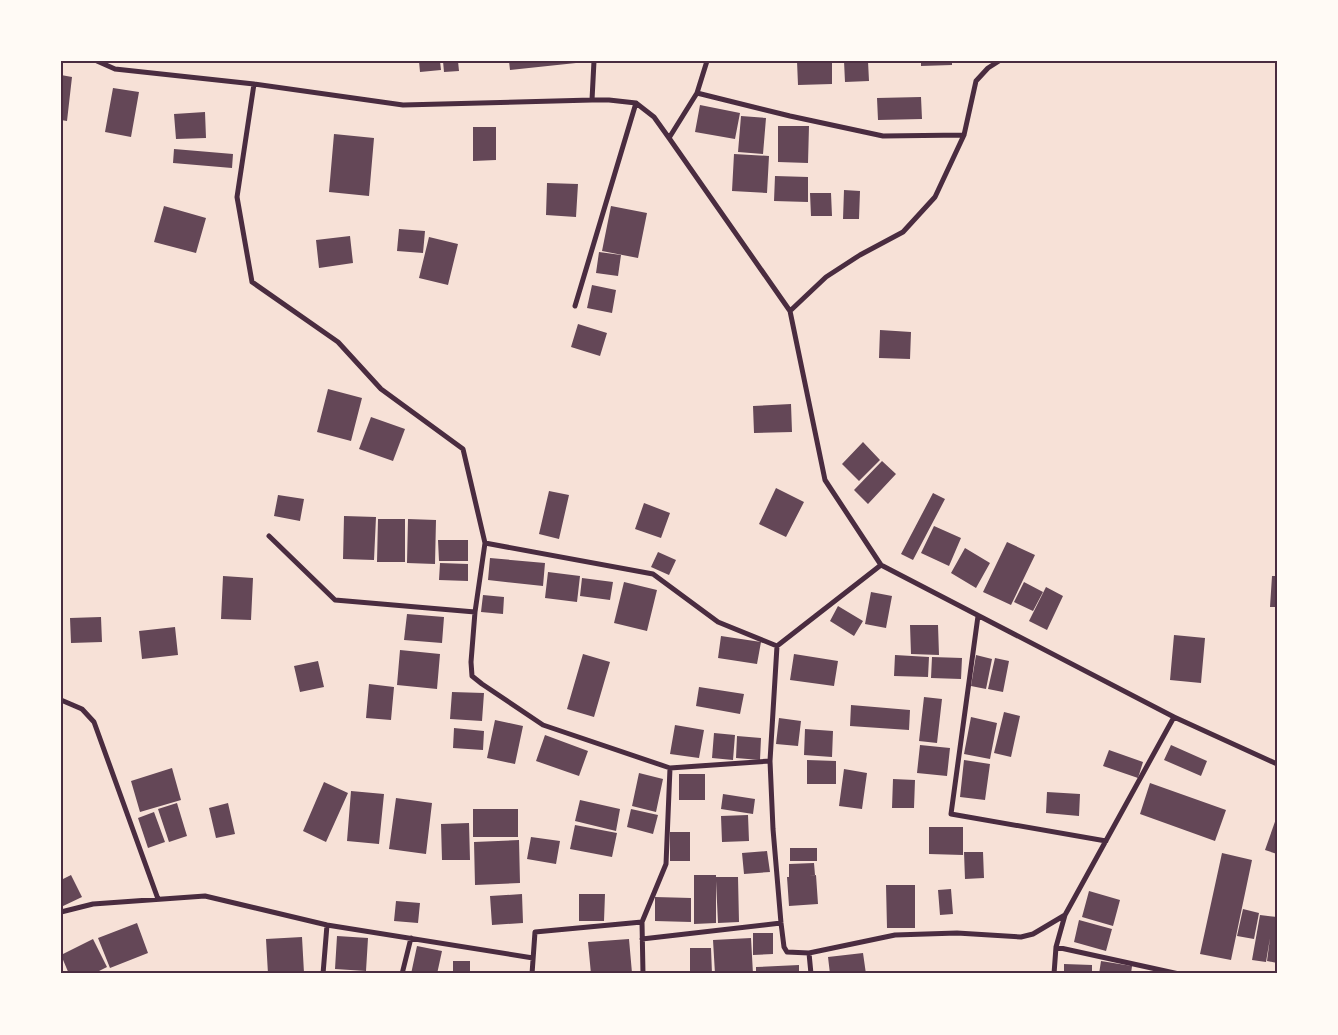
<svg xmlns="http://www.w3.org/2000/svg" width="1338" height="1035" viewBox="0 0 1338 1035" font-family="Poppins,sans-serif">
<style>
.building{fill:#644757}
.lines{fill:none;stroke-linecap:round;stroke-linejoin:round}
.minor{stroke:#4a2c40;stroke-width:5}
.neatline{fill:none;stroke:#4a2c40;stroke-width:2}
</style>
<rect width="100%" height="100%" fill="#f7e1d7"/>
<path class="building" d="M419,61H440L441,70L420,72Z
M443,61H458L459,71L444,72Z
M509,61H576V63L510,70Z
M797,61H832V84L798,85Z
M844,61H868L869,81L845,82Z
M921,61H952V65L921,66Z
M61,75L72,77L67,121L61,120Z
M113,88L139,92L131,137L105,132Z
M921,97L922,119L878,120L877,98Z
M700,105L740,113L735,139L695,132Z
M205,112L206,138L176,139L174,114Z
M741,116L766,118L763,154L738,152Z
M778,126H809L808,163L778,162Z
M473,127H496V160L473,161Z
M334,134L374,138L369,196L329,192Z
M174,149L233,154L232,168L173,163Z
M734,154L769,156L767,193L732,191Z
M775,176L808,177V202L774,201Z
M547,183L578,184L576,217L546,215Z
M844,190L860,191L859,219H843Z
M810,193H831L832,216H811Z
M164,206L206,218L196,253L154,242Z
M611,206L647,213L638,258L602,251Z
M399,229L425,231L423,253L397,251Z
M350,236L353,263L319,268L316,240Z
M429,237L458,244L448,285L419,278Z
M599,252L621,255L618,276L596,273Z
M592,285L616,290L612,313L587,308Z
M578,324L607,333L600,356L571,347Z
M880,330L911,332L910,359L879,358Z
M328,389L362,398L351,441L317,432Z
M791,404L792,432L754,433L753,406Z
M371,417L405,429L393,461L359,449Z
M863,442L880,460L859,481L842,464Z
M882,461L896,474L868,504L854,490Z
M776,488L804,502L786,537L759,524Z
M549,491L569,495L559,539L539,534Z
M933,493L945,499L913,560L901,554Z
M278,495L304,499L300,521L274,516Z
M644,503L670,513L661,538L635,529Z
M344,516L376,517L374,560L343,559Z
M378,519H405V562H377Z
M408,519L436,520L435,564L407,563Z
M934,526L961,538L949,566L921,553Z
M438,540H468V561H439Z
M1007,542L1035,555L1011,605L983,592Z
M965,548L990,563L976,588L951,573Z
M658,552L676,560L669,575L651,567Z
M490,558L545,563L543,586L488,580Z
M440,563L468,564V581L439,580Z
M548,572L580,576L577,602L545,598Z
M223,576L253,578L251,620L221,619Z
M1272,576H1277V607H1270Z
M582,578L613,582L610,600L580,596Z
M624,582L657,590L647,631L614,623Z
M1024,582L1043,592L1033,611L1014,602Z
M1046,587L1063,596L1047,630L1029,621Z
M871,592L892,596L886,628L865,624Z
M483,595L504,597L503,614L481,612Z
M838,606L863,621L854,636L830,621Z
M407,614L444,617L442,643L404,640Z
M101,617L102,642L71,643L70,618Z
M910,625H938L939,655L911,654Z
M175,627L178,655L142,659L139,631Z
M1174,635L1205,638L1201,683L1170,680Z
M721,636L761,642L757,664L718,658Z
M400,650L440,654L437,689L397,685Z
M583,654L610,662L594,717L567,709Z
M794,654L838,661L834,686L790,680Z
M895,655L929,657L928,677L894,676Z
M976,655L992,659L986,689L971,686Z
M932,657L962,658L961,679L931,678Z
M995,658L1009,661L1003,692L988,689Z
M318,661L324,687L300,692L294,666Z
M369,684L394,687L391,720L366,718Z
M699,687L744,694L740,714L696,706Z
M452,692L484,693L482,721L450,719Z
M924,697L942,699L937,743L919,741Z
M851,705L910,710L909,730L850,726Z
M1004,712L1020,716L1011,757L994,753Z
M971,717L997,723L990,759L964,754Z
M779,718L801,721L798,746L776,744Z
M495,720L523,726L515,764L487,758Z
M675,725L704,730L699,758L670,754Z
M454,728L484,731L483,750L453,748Z
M805,729L833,731L832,757L804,755Z
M714,733L735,735L733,760L712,758Z
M545,735L588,751L579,776L536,761Z
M737,736L761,738L760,760L736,758Z
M920,745L950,748L947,776L917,773Z
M1171,745L1207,761L1201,776L1164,760Z
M1109,750L1143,762L1138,778L1103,766Z
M807,760L836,761V784H807Z
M964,760L990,764L985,800L960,797Z
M172,768L181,800L140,812L131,781Z
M844,769L867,773L862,809L839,806Z
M639,773L663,779L656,812L632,806Z
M679,774H705V800H679Z
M893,779L915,780L914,808H892Z
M324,782L348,793L326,842L303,831Z
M1150,783L1226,810L1215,841L1140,814Z
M351,791L384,794L379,844L347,841Z
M1047,792L1080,794L1079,816L1046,813Z
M723,794L755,799L753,814L721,809Z
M396,798L432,803L426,854L389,849Z
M580,800L620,809L616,831L575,821Z
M177,803L187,836L169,842L158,809Z
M228,803L235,834L216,838L209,808Z
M473,809H518V837H473Z
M631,809L658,815L653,834L627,827Z
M154,812L165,842L148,848L138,818Z
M748,815L749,841L722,842L721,816Z
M1277,816V854L1265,850Z
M469,823L470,860H442L441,824Z
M575,825L617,833L612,857L570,849Z
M929,827H963V855L929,854Z
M670,832H690V861H670Z
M531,837L560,841L556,864L527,859Z
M519,840L520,883L475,885L474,842Z
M790,848H817V861H790Z
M767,851L770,872L744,874L742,853Z
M964,852H983L984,878L965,879Z
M1222,853L1252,860L1231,960L1200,954Z
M814,863L815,875L809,876L816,875L818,904L789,906L787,877H789V864Z
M71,875L82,897L61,907V880Z
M694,875H716V877H738L739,922L718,923L716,881V923L694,924Z
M886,885H915V928H887Z
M951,889L953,914L940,915L938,890Z
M1089,891L1120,900L1113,926L1082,917Z
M522,894L523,923L492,925L490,896Z
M579,894H605L604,921H579Z
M655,897L691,898V922L655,921Z
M396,901L420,903L418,923L394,921Z
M1243,909L1259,913L1254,939L1237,936Z
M1260,915L1277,917V963L1267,961L1270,938L1266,962L1252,960Z
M1079,920L1112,929L1106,951L1074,942Z
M137,923L148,953L110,968L98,938Z
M753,933H773V954L753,955Z
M337,936L368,938L366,971L335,969Z
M302,937L304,973L268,974L266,939Z
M751,938L753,974H715L713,940Z
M93,939L107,967L93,974H69L61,955Z
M629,939L632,973L591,974L588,942Z
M417,946L442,951L437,974H411Z
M690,948H711L712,974H690Z
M863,953L866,974H830L828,957Z
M453,961H470V974H453Z
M1101,961L1132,966L1131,974H1099Z
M1064,964L1092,965V974H1064Z
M799,965V974H756V967Z"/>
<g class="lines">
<path class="minor" d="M97,61L115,69L254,84L403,105L592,100H609L636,103L654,117L669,138L790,311L825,480L881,565L1174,717L1277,764
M254,84L237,197L252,282L338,342L381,389L463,449L485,543L475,612L471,662L472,676L482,684L543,725L670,768L770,761
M697,93L790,116L883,136L964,135L976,81L988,68L999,61
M592,100L594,61
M669,138L697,93L707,61
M575,306L636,103
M790,311L826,277L860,255L903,232L935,197L964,135
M269,536L335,600L475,612
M485,543L653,574L718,622L777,646
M881,565L777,646L770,761L773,829L781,923L784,947L787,952L809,953L895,935L957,933L1021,937L1033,934L1065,915
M978,616L951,814L1106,841
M61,700L82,709L94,722L158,899
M61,912L93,904L205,896L327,925L533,958
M642,939L781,923
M1056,947L1179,974
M809,953L811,974
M323,974L327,925
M402,974L411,938
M532,974L535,932L642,922
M643,974L642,922L666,864L670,768
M1054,974L1056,947L1065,915L1174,717"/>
</g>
<rect width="1338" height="1035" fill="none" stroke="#fffaf5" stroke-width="125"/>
<rect x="62" y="62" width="1214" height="910" class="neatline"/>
</svg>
